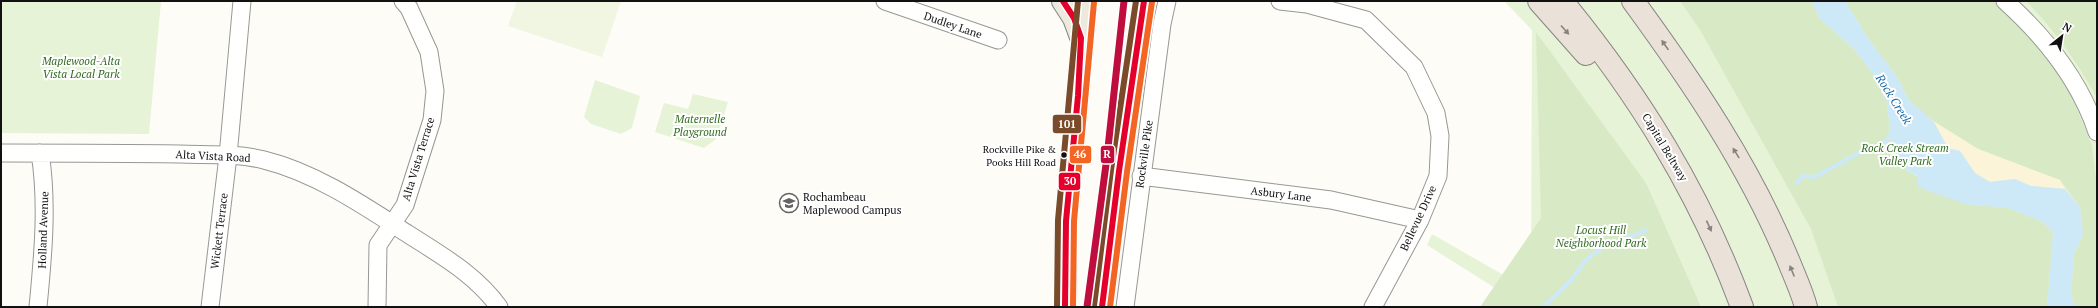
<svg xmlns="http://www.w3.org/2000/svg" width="2098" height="308" viewBox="0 0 2098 308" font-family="'PT Serif',serif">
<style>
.green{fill:#e7f3d7}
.forest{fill:#d8eac5}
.sand{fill:#fcf4d9}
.pitch{fill:#f0f6e1}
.water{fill:#cde8f7}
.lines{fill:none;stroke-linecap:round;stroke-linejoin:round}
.stream{stroke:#cde8f7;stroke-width:4}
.minor-casing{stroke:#979795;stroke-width:19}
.major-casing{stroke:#858482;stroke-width:24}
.highway-casing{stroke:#858482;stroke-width:24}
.minor{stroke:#fffffe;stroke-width:17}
.major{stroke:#ede9dc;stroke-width:22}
.highway{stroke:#eae1d8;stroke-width:22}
.bus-1-casing{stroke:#fff;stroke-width:9}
.bus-2-casing{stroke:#fff;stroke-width:9}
.bus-3-casing{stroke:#fff;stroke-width:9}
.bus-1{stroke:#e4002b;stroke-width:6}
.bus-2{stroke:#f26522;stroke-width:6}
.bus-3{stroke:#7a4b2a;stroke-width:6}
.metro-1-casing{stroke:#fff;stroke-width:10}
.metro-1{stroke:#bf0d3e;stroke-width:7}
.oneway{fill:#88837e}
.bus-dot{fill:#111;stroke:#fff;stroke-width:1.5}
.labels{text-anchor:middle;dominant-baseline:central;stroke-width:4;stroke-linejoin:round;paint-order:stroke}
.bus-label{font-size:10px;fill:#111;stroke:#fff;text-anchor:end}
.street-label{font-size:11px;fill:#111;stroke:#fff}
.park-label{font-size:11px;font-style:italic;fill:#2f6b1f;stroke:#fff}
.poi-label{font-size:11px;fill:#111;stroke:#fff;text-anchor:start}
.water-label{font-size:12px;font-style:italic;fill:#1768a6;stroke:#fff}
.line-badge{stroke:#fff;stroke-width:1.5}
.badge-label{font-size:11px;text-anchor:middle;font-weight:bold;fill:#fff}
</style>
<rect width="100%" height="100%" fill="#fdfcf7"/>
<path class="green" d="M1,1H161L149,134L1,133Z
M1504,1H2097V307H1506L1511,298L1427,245L1432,234L1519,284L1531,262L1532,30Z
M595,80L640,96L632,128L621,134L591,124L584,117Z
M693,94L728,102L716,139L704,148L655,132L664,103L688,109Z"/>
<path class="forest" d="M1680,1H1812L1819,18L1854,49L1877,79L1887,103L1891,143L1903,161L1906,170L1965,204L2008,208L2043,222L2053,233L2047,307H1838L1811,229L1700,30Z
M1845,1H1994L2034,42L2067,85L2092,145L2097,186V307H2076L2071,295L2074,254L2083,235L2080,207L2060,180L1978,149L1923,114L1909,100L1897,77L1868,38Z
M2026,1H2097V98C2077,62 2055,31 2026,1Z
M1536,32L1646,183L1701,307H1480L1541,218Z"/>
<path class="sand" d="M1934,122L1978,149L2060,180L2065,189L2031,186L2015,179L1990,182L1975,173L1960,151L1948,149Z"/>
<path class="pitch" d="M517,1H621L602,57L508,26Z"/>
<path class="water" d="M1812,1H1845L1868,38L1897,77L1909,100L1934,122L1948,148L1960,151L1975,173L1990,182L2015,179L2031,186L2065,189L2080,207L2083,235L2074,254L2071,295L2076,307H2047L2053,233L2043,222L2008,208L1965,204L1918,187V176L1906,170L1903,161L1891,143L1887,103L1877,79L1854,49L1819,18Z"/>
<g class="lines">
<path class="stream" d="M1797,183L1803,176L1815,177L1866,149L1881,148L1893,131
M1543,307L1571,280L1585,261L1599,250L1646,230"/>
<defs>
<path id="minor" d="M885,1L998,40
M1280,1L1307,4L1366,20L1414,67L1436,113L1440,136L1438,176L1420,220L1373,307
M2005,1C2045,37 2080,81 2097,132
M1,153C60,153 120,153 179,154C207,155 237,153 264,160C316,173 363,205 408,234C442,256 475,274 499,307
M1141,176L1331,200L1420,220
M38,307C43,256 48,203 40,153
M210,307L228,156L242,1
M377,307L378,245L405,205L432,120L435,91L429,52L409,8L403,1
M1125,307L1162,24L1167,1"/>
<path id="major" d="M1063,1L1074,18L1081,37
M1065,307L1066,221L1086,1
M1102,307L1119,171L1144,1"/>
<path id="highway" d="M1539,1L1586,54
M1562,1C1639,95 1700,193 1742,307
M1633,1C1693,83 1750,167 1789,262C1795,277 1802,292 1806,307"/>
</defs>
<use href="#minor" class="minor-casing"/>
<use href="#major" class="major-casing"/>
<use href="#highway" class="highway-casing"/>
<use href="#minor" class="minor"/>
<use href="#major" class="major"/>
<use href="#highway" class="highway"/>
<defs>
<path id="bus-1" d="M1063,1L1074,18L1081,38L1078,96L1066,221L1065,307
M1102,307L1119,171L1144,1"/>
<path id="bus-2" d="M1073,307L1074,221L1094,2
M1110,307L1127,172L1152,2"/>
<path id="bus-3" d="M1094,306L1111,170L1136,1
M1057,307L1058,220L1078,1"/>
</defs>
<use href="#bus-1" class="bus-1-casing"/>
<use href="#bus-2" class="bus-2-casing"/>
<use href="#bus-3" class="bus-3-casing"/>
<use href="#bus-1" class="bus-1"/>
<use href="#bus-2" class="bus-2"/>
<use href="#bus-3" class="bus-3"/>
<defs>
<path id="metro-1" d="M1087,307L1107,157L1124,1"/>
</defs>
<use href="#metro-1" class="metro-1-casing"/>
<use href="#metro-1" class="metro-1"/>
</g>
<defs><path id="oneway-solid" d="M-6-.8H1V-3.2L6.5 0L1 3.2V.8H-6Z"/></defs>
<g class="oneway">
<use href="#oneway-solid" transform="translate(1565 30) rotate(48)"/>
<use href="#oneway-solid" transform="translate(1665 45) rotate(-125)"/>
<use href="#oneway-solid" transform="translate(1736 153) rotate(-122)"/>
<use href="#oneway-solid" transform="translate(1709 226) rotate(65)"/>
<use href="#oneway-solid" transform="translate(1792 271) rotate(-112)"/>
</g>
<defs>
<symbol id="school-ring" viewBox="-11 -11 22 22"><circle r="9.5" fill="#fff" stroke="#646362" stroke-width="1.5"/><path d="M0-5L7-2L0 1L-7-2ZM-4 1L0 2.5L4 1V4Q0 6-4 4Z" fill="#646362"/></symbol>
</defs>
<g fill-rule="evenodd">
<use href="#school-ring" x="778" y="192" width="22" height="22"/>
</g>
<circle class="bus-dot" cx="1064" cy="155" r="3.5"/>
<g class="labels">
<g class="bus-label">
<text x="1056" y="149">Rockville Pike &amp;<tspan x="1056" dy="13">Pooks Hill Road</tspan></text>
</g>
<g class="street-label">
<text transform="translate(953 25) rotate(19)">Dudley Lane</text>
<text transform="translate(1665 147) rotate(59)">Capital Beltway</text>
<text transform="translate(1144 154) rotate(-82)">Rockville Pike</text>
<text transform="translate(213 156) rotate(3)">Alta Vista Road</text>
<text transform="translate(418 159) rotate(-73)">Alta Vista Terrace</text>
<text transform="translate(1281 194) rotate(7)">Asbury Lane</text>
<text transform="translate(1418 218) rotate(-65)">Bellevue Drive</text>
<text transform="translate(43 230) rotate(-88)">Holland Avenue</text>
<text transform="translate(219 231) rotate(-83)">Wickett Terrace</text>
</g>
<g class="park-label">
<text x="81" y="61">Maplewood-Alta<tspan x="81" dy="13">Vista Local Park</tspan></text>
<text x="700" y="119">Maternelle<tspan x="700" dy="13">Playground</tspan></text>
<text x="1905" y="148">Rock Creek Stream<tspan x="1905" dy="13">Valley Park</tspan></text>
<text x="1601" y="230">Locust Hill<tspan x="1601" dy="13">Neighborhood Park</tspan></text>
</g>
<g class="poi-label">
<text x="803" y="197">Rochambeau<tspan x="803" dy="13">Maplewood Campus</tspan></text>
</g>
<g class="water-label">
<text transform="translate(1894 99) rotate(58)">Rock Creek</text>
</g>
</g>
<g class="line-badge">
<rect x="1052" y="114" width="30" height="20" rx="4" fill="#7a4b2a"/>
<rect x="1100" y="145" width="15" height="19" rx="4" fill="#bf0d3e"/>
<rect x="1069" y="145" width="23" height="19" rx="4" fill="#f26522"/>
<rect x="1058" y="172" width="23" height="19" rx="4" fill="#e4002b"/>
</g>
<g class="badge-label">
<text x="1067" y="128">101</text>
<text x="1107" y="158">R</text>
<text x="1080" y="158">46</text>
<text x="1070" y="185">30</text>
</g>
<rect width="2098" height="308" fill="none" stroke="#111111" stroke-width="4"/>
<g transform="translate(2062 36) rotate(30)" stroke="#ffffff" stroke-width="3" paint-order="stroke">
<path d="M0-3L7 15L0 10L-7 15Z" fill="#111111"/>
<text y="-6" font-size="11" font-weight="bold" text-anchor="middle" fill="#111111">N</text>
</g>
</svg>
